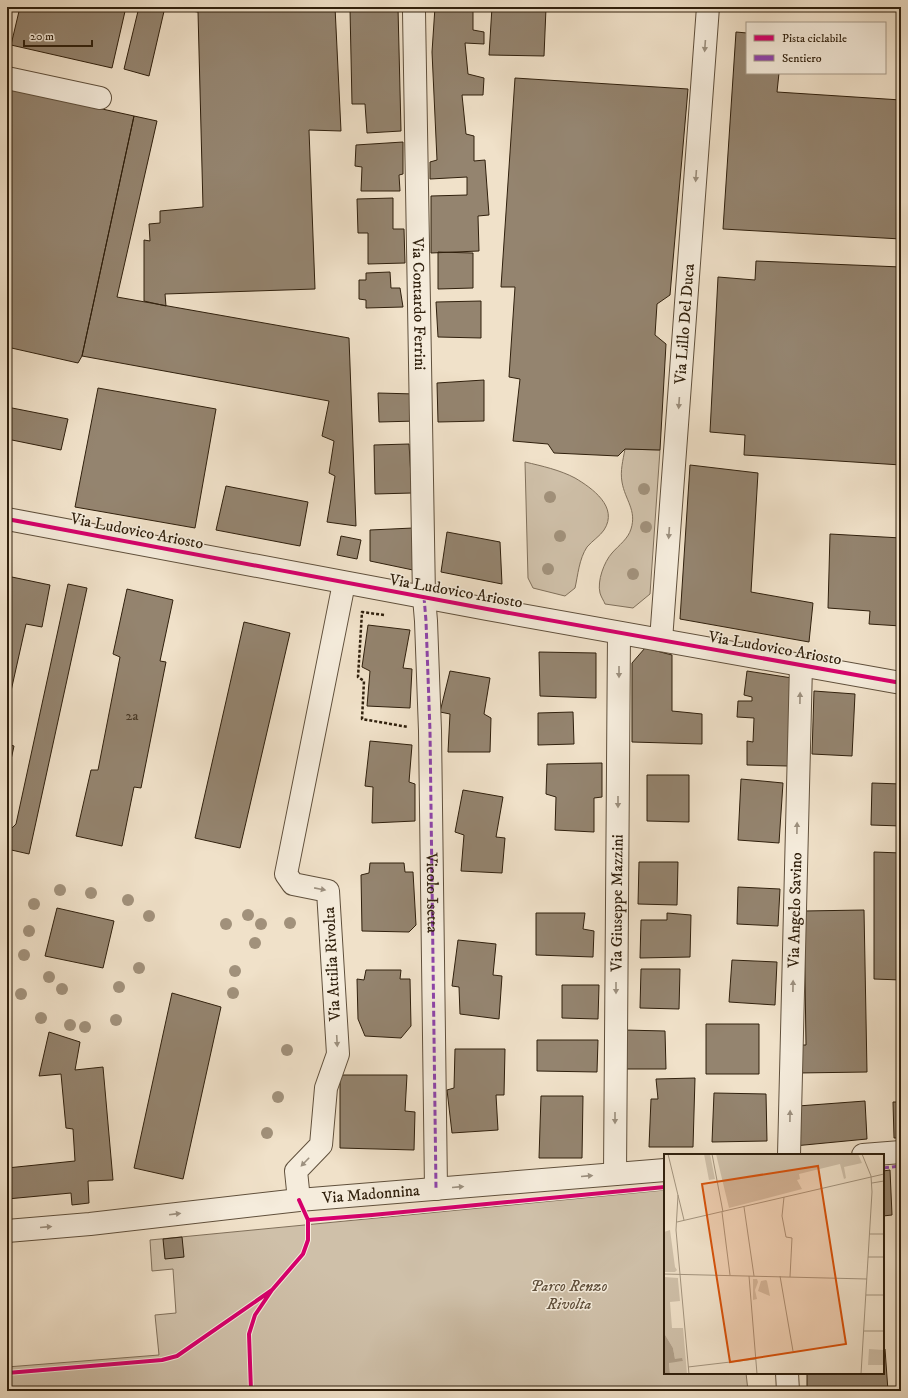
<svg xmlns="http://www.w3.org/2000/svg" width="908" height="1398" viewBox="0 0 908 1398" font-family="'IM FELL DW Pica',serif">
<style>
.green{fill:#cfc0a9;stroke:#80705b}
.building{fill:#94846f;stroke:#30200d}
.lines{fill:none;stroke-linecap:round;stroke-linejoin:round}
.minor-casing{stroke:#60503c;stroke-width:24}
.path{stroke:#30200d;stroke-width:2.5;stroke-dasharray:3 2;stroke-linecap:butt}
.minor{stroke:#f5ecdc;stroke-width:22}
.quiet{stroke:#8e44ad;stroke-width:3;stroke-dasharray:6 3;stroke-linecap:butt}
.cycleway-casing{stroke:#f5ecdc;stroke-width:6}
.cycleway{stroke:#d6006c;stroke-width:4}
.tree{fill:#a1917b}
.oneway{fill:#9c907f}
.labels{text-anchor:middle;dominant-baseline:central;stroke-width:3;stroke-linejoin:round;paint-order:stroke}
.number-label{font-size:14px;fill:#493926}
.street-label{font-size:16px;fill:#30200d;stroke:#f5ecdc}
.park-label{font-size:16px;font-style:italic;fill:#60503c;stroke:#f5ecdc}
.inset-road{fill:none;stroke:#a3947e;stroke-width:1}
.view{fill:#d6530c;fill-opacity:0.15;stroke:#d6530c;stroke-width:2}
.inset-edge{fill:none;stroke:#30200d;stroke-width:2}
</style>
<rect width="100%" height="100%" fill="#f0e1c9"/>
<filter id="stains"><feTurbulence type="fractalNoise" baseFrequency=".005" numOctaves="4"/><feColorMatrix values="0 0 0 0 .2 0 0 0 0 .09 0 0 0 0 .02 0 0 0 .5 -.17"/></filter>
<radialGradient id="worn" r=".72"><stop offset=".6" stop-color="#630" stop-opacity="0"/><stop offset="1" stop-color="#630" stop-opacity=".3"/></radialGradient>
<path class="green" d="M625,449L660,450L650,594L633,608L605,604C604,601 601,597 600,593C597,581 604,562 612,553C619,545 628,539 631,529C637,510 625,500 622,482C620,471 623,460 625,449Z
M525,462C542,466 560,470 575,478C592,488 619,507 604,530C600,536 592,541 587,547C579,559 578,575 575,588L565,596L533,588L528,578Z
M665,1190V1373H746L748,1391H7V1367L159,1355L155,1315L176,1313L173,1269L152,1271L150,1240Z"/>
<path class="building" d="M20,7H126L112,68L11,45Z
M139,7H165L149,76L124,69Z
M178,7H335L341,131L309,130L315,289L165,294L166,306L144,301V240L150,241L149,224L160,223V211L203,207L198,12L178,9Z
M435,7H473V30L484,32V44L465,43L468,74L484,78L483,95H462L466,134L474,136V161L485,160L489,215L478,216L479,251L431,253V196L467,195V177L430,179V162L437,160L432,52Z
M492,7L546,8L544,56L489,55Z
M398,8L401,131L367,133L365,104H352L350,9Z
M736,32L747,33V73H779L777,92L901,100V239L723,229Z
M515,78L688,89L670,295L657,304L655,335L666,344L660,450L625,449L618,456L554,453L548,444L513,441L520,379L509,377L515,287H501Z
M7,88L134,116L82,356L78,363L7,347Z
M134,116L157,121L117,297L349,338L356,526L327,522L335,476L329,473L334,441L322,436L329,401L82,356Z
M403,142V174L399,175L400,191H361L362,167L355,166L356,145Z
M393,198V229H404L405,263L368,264V233H358L357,199Z
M438,252L473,253V288L438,289Z
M756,261L901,267V465L744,455L745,435L710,432L718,277L755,280Z
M390,272L391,288H400L403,307L366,308V300L359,299V280H366V273Z
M481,301V338L438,337L436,302Z
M484,380V421L438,422L437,383Z
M98,388L216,409L195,528L75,507Z
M378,393L415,394L417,421L379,422Z
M7,407L68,419L61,450L7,439Z
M409,444L412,493L375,494L374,445Z
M690,465L758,473L751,592L813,603L809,642L680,619Z
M226,486L308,502L300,546L216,530Z
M413,528V570L370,561V530Z
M447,532L500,542L502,584L441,572Z
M830,534L901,538V626L869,624L870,611L828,608Z
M341,536L361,540L357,559L337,555Z
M7,576L50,585L42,627L26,624L7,709Z
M68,584L87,588L29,854L7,849V829L10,830L16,824Z
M127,589L173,600L160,661L166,662L141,788L134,787L122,846L76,836L91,770H98L120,657L113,654Z
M244,622L290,633L240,848L195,838Z
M368,625L410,630L403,668L412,669L410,708L367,706L370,671L362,667Z
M645,648L672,655V711L702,714V744L632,742V663Z
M539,652L596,653V698L540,696Z
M450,671L490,678L484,714L491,718L490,752H448L450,714L440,712Z
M747,671L792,678L788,766L747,765V741L753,742L754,718L737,717L738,701H752V697L744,695Z
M814,691L855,694L852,756L812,754Z
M573,712L574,744L538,745V713Z
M370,741L412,745L409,782L415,784V821L372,823L373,787L365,786Z
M7,744L14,746L7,778Z
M602,763V797L594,798V832L555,830L556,797L546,794L547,764Z
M647,775H689V822L647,821Z
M741,779L783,783L779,843L738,840Z
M872,783L901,784V826L871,825Z
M463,790L503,797L496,837L505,838L502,873L461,871L464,835L455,832Z
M874,852L901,853V980L874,979Z
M639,862H678L677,905L638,904Z
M370,863H404L405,872H413L416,925L409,932L362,931L361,875L369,873Z
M738,887L780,889L778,926L737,924Z
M57,908L114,921L103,968L45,956Z
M864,910L867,1072L798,1073L797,1045H806L804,911Z
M536,913H585L583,929L594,931L593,957L536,955Z
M667,913L691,915L690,957L640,958L641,920H667Z
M458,940L496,944L493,975L502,976L499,1019L460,1014L459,987L452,986Z
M732,960L777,962L775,1005L729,1002Z
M641,969H680L679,1009L640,1008Z
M366,970H401L400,979H410L411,1026L401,1038L365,1036L358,1019L357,979L364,980Z
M562,985H599L598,1019L562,1018Z
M172,993L221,1007L183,1179L134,1168Z
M706,1024H759V1074H706Z
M624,1030L665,1031L666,1069H623Z
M49,1032L80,1042L75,1070L103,1067L113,1180L88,1181L89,1203L72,1205L71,1193L7,1199V1168L75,1161L73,1129L66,1128L61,1074L39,1076Z
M537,1040H598L597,1072L537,1071Z
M455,1049H505L504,1095H496L498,1130L452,1133L447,1090L454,1088Z
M340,1075H407L405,1111L415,1112L414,1150L340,1148Z
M695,1078L693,1147H649L651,1099H658L656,1079Z
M714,1093L766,1094L767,1141L712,1142Z
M541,1096H583L582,1158H539Z
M865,1101L867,1139L794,1146L798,1106Z
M893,1102H901V1138H894Z
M890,1170L892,1215L883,1216V1171Z
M182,1237L184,1257L165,1259L163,1239Z
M883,1349H885L888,1391H807V1373H883Z"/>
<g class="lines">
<defs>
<g id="minor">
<path id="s1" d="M414,12L424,597L426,621L430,731L436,1189"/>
<path d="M7,78L100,98"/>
<path d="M7,519L487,609L901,683"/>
<path id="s2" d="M661,640L708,7"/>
<path id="s3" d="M789,1155L801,665"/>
<path d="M863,1155L901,1152"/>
<path id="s4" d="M615,1174L619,633"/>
<path d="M299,1200L296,1171L321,1145L326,1088L338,1054L328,891L293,884L286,874L344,583"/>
<path id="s5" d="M7,1231L90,1224L299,1200L665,1170"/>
<path d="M787,1373L788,1391"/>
</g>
</defs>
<use href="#minor" class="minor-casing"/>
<path class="path" d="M384,615L362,612L358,677L364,681L362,719L408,727"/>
<use href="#minor" class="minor"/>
<path class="quiet" d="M424,597L426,621L430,731L436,1189
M883,1168L901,1166"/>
<defs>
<path id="cycleway" d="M7,519L487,609L901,683
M299,1200L308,1220L372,1215L665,1187
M7,1373L162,1360L177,1356L272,1290
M251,1391L249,1334L255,1315L272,1290L303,1254L308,1240V1220"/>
</defs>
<use href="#cycleway" class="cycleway-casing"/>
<use href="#cycleway" class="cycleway"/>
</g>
<g class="tree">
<circle cx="644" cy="489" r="6"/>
<circle cx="550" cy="497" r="6"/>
<circle cx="646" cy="527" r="6"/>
<circle cx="560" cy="536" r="6"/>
<circle cx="548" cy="569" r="6"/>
<circle cx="633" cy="574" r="6"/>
<circle cx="60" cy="890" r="6"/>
<circle cx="91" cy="893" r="6"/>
<circle cx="128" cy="900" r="6"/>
<circle cx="34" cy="904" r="6"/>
<circle cx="248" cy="915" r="6"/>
<circle cx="149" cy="916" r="6"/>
<circle cx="290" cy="923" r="6"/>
<circle cx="226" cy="924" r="6"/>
<circle cx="261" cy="924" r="6"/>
<circle cx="29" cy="931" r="6"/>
<circle cx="255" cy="943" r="6"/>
<circle cx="24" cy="955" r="6"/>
<circle cx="139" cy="968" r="6"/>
<circle cx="235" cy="971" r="6"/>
<circle cx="49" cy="977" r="6"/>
<circle cx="119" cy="987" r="6"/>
<circle cx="62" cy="989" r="6"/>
<circle cx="233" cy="993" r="6"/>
<circle cx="21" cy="994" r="6"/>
<circle cx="41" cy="1018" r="6"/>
<circle cx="116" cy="1020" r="6"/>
<circle cx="70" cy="1025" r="6"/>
<circle cx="85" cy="1027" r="6"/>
<circle cx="287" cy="1050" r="6"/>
<circle cx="278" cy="1097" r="6"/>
<circle cx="267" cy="1133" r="6"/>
</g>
<defs><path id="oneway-solid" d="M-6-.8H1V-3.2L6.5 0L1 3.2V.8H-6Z"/></defs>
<g class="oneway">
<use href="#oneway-solid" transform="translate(705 46) rotate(94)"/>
<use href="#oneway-solid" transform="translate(696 176) rotate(94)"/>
<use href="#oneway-solid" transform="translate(679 403) rotate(94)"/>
<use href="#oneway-solid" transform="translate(669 533) rotate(94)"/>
<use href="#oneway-solid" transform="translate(619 672) rotate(90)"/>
<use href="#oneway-solid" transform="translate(800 698) rotate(-89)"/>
<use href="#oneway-solid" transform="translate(618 802) rotate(90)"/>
<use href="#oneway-solid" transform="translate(797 828) rotate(-89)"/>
<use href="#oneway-solid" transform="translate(320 889) rotate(11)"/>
<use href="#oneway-solid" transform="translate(793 986) rotate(-89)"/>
<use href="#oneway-solid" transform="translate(616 988) rotate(90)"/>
<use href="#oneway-solid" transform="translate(337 1041) rotate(87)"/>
<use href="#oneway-solid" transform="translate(790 1116) rotate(-89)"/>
<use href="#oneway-solid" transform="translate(615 1118) rotate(90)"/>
<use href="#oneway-solid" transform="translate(305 1162) rotate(134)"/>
<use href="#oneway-solid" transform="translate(587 1176) rotate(-5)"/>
<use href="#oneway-solid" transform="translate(458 1187) rotate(-5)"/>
<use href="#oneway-solid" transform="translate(175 1214) rotate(-7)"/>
<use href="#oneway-solid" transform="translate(46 1227) rotate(-5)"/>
</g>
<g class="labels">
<g class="number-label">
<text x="132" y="716">2a</text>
</g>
<g class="street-label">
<text stroke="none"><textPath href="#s1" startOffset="292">Via Contardo Ferrini</textPath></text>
<text stroke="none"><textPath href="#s2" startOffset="317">Via Lillo Del Duca</textPath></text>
<text transform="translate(137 531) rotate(11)">Via Ludovico Ariosto</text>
<text transform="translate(456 591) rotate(10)">Via Ludovico Ariosto</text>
<text transform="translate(775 648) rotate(10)">Via Ludovico Ariosto</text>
<text stroke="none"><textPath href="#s1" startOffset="881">Vicolo Isetta</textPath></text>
<text stroke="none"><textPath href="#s4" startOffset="271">Via Giuseppe Mazzini</textPath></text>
<text stroke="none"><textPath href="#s3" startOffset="245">Via Angelo Savino</textPath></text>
<text transform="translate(332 964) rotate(-93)">Via Attilia Rivolta</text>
<text stroke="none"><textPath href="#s5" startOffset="366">Via Madonnina</textPath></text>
</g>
<g class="park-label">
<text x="569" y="1286">Parco Renzo<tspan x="569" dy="18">Rivolta</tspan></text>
</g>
</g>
<g transform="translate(664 1154)">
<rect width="220" height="220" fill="#f0e1c9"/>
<path d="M40,0H46L51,25L45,26ZM52,0H194L198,9L180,13L182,24L180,25L176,10L135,20L136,25L133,26L138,35L65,54ZM6,76L11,113L13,116L11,118H0V78ZM0,123L14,124V126L16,147L6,148L8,174H19L23,220H6L5,208L19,207L18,205H11L9,194L0,179ZM89,125H93L94,128L91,136L93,145L89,146ZM102,126L103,127L106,142L94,137L97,127ZM205,195L220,196V211H204Z" fill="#cfc0a9"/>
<path d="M0,179L9,194L11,205L18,204L19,207L5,209L6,220H0Z" fill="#af9f89"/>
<path class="inset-road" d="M4,0L20,66M48,0L59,58M208,29L220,27M14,41L12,76L25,220M120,43L118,62L122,83L128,84L126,123M80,53L90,122M58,58L66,121M13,68L220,20M206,80H220M204,103H220M0,120L203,125M85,122L93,220M116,122L129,197M202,141H220M200,177H220M24,213L92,205M197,220L208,38L207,22L198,0"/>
<path class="view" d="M154,12L182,190L66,208L38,30Z"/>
<rect width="220" height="220" class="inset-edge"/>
</g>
<rect width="908" height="1398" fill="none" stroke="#f0e1c9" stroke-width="24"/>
<rect x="8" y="8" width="892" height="1382" fill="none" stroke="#30200d" stroke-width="2"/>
<rect x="12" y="12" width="884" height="1374" fill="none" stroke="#30200d"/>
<rect x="746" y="22" width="140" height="52" fill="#f5ecdc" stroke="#a69a89"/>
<rect x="754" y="35" width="20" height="6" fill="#d6006c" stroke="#a69a89"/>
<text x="782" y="42" font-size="12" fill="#30200d">Pista ciclabile</text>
<rect x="754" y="55" width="20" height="6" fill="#8e44ad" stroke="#a69a89"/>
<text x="782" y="62" font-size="12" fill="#30200d">Sentiero</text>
<path d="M24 40v6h68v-6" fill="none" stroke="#30200d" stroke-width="2"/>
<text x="30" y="40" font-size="12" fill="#30200d" stroke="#f5ecdc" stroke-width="3" paint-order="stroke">20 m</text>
<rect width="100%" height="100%" filter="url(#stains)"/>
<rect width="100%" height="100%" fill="url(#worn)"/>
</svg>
